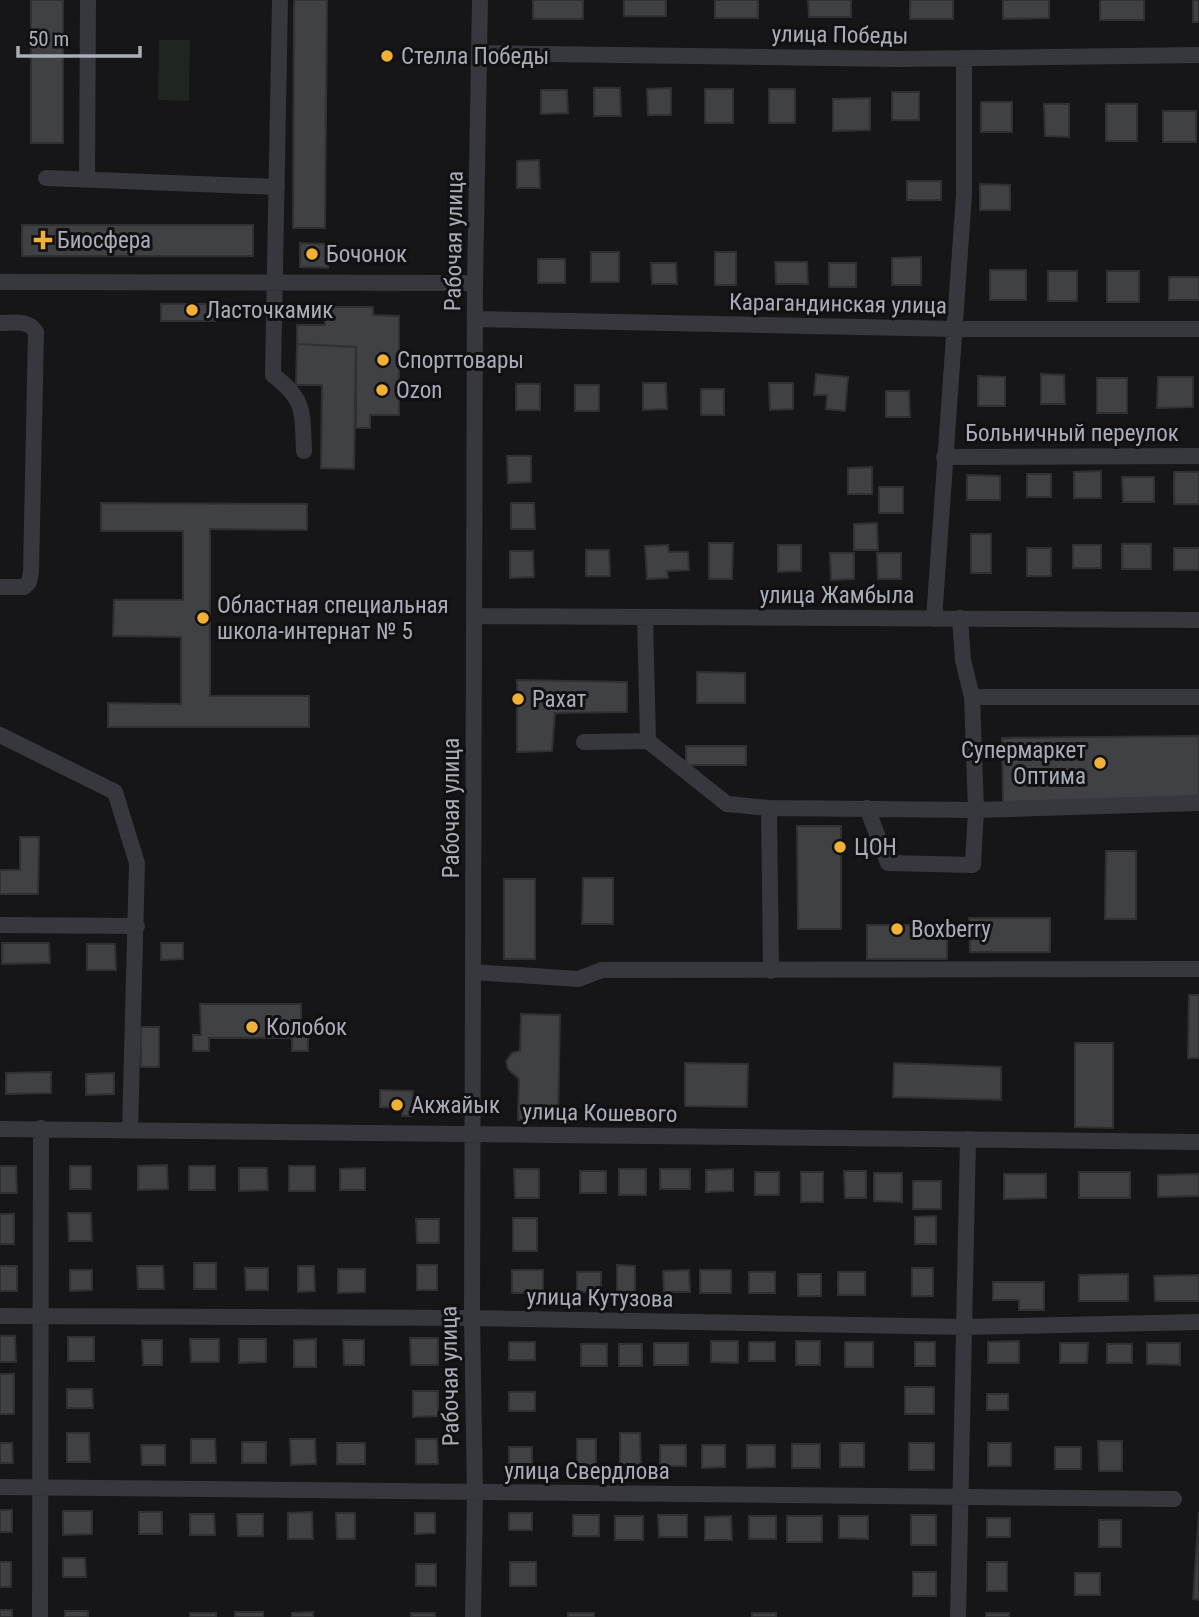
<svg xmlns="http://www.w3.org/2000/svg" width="1199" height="1617" viewBox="0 0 1199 1617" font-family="'Roboto Condensed',sans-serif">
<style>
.green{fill:#1e261f}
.building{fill:#404145;stroke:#303034;stroke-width:2}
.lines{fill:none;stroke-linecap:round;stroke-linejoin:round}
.minor{stroke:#37383d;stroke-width:16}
.poi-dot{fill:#f2b134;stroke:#111113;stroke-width:2.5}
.labels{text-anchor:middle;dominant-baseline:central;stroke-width:6;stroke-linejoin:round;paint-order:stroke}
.street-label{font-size:23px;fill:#a8adb8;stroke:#111113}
.poi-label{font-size:23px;fill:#a8adb8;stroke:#111113;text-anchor:start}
</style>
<rect width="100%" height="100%" fill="#161618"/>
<path class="green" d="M159,40H190L189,101L158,100Z"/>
<path class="building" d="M31,0H63V143H31Z
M294,0H327L325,228H293Z
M533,0H583V19H533Z
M624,0H666V16H624Z
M715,0H758V18H715Z
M808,0H851V17H809Z
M910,0H953V19H910Z
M1003,0H1049V18L1003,19Z
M1100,0H1144V20H1100Z
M1193,0H1199V22H1193Z
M594,88H620L621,116H594Z
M671,88V115H648L647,89Z
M705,89H733V123H705Z
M769,89H795V123H769Z
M541,90H567L568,113L541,114Z
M892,92H919V120H892Z
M870,98V130L833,131V99Z
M981,102H1012V132H981Z
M1044,104H1069V137L1045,136Z
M1106,104H1137V141H1106Z
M1163,111H1196V142H1163Z
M539,160L540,188H517V161Z
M907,181H941V200H907Z
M980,184L1010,185V210H980Z
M22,225H253V256H22Z
M300,243L328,244V268L300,267Z
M591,252H619V282H591Z
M715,252H736V285H715Z
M921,257V285H892V258Z
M538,259H565V283H538Z
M775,262H807L808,284H776Z
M651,263H676L677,284H652Z
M829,263H856V287H829Z
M990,270H1026V300H990Z
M1048,271H1077V301H1048Z
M1107,271H1139V302H1107Z
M1169,277H1199V300H1169Z
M161,304H215V321H161Z
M325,307H373V315L399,316V415H370V428H356V347L297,344V325H325Z
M297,344L356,347L354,469L321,468L322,385H296Z
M816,374L848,377L845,411L826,409L827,395H814Z
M1041,374L1064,375L1065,404H1041Z
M978,376L1005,377V406H978Z
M1158,377H1193V407L1157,408Z
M1097,378H1127V413H1097Z
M643,383H666L667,409L643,410Z
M769,383H793V409L770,410Z
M516,384H540V410H516Z
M575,385H599V411H575Z
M701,389H724V415H701Z
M886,391H909L910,417H886Z
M507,456H531V482L508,483Z
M872,467V494H848V468Z
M1101,471V498H1074V472Z
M1174,472H1199V504H1174Z
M1027,474H1051V497H1027Z
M967,475L1000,476V500H967Z
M1122,477H1154V502H1123Z
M879,487H903V513H879Z
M101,503L307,504V530L210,529V696H309V727H108V703L181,704V637L113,636L114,600H183V531H101Z
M511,503H534L535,529H511Z
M877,523L878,550H854V524Z
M971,534H991V573H971Z
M709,543H733L732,579H709Z
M1122,544H1151V569H1122Z
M668,545L669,552H688L689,570L667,571L668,578L647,579L645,546Z
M778,545H801V571L778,572Z
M1073,545H1101V568H1073Z
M1027,548H1051V576H1027Z
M1174,548H1199V570H1174Z
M586,550H609L610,576H586Z
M510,551H533L534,577L510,578Z
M830,553H854V579L831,580Z
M877,553H901V579H878Z
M697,672L745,673V703H697Z
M517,680L627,682V712L555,713L552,751L517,752Z
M1199,736V800L1003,802L1002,738Z
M686,746H746V765H686Z
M797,826H841V929H798Z
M20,837H39L38,894H0V870H20Z
M1106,851H1136V919H1105Z
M583,878H613V924H582Z
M504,879H535V959H504Z
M969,918H1050V952H970Z
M867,925H947V959H867Z
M2,943H49L50,963L2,964Z
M161,943H183V959L161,960Z
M87,944H115L116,970H87Z
M1189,995H1199V1058H1188Z
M200,1004H301V1036H308V1051H292V1038H209V1051H193V1035H201Z
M521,1014L560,1015L558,1121L518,1120L519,1079L508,1069L506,1061L512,1053L520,1051Z
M141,1027H159V1067H141Z
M1075,1043H1113V1128L1075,1127Z
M685,1063L748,1064L747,1107L685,1106Z
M894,1063L1001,1067V1100L893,1097Z
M51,1072V1093L6,1094V1073Z
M114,1073V1094L86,1095V1074Z
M380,1090L413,1091L412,1116H402L403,1108L380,1107Z
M167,1165L168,1189L138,1190V1166Z
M0,1166H16L17,1193H0Z
M70,1166H91V1189H70Z
M189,1166H215V1190H189Z
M289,1166H315V1191H289Z
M239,1168H267L268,1190L239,1191Z
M365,1168V1190H340V1169Z
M514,1169H539V1198H515Z
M619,1169H646V1195H619Z
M660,1169H690V1189H660Z
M733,1169V1191L706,1192V1170Z
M580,1171H606V1193H580Z
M844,1171H866V1198H845Z
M755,1172H779V1195H755Z
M801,1172H823V1202H801Z
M1079,1172H1130V1198H1079Z
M874,1173H902V1202L874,1201Z
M1004,1174H1046V1198L1004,1199Z
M1199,1174V1196L1158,1197V1175Z
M913,1181H941V1209H913Z
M68,1213H91L92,1241H69Z
M0,1214H14V1244H0Z
M936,1216V1244H915V1217Z
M513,1218H537V1251H513Z
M416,1219H439V1243H417Z
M194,1263H216V1289H194Z
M417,1265H437V1290H417Z
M617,1265L635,1266V1292H617Z
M0,1266H17V1291H0Z
M137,1266H163L164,1289H138Z
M298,1266H314L315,1291L298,1292Z
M245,1268H268V1290H246Z
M912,1268H933V1296H912Z
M338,1269H365V1292L338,1293Z
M70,1270H92V1290L70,1291Z
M512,1270H543V1293H512Z
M689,1270L690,1292H664L663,1271Z
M700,1270H731V1293H700Z
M577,1272H601V1292H577Z
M749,1272H775V1293H749Z
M838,1272H865V1295H838Z
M798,1274H821V1296H798Z
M1128,1274V1301H1079V1275Z
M1199,1275V1301H1155L1154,1276Z
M993,1282H1044V1310H1019V1300H993Z
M0,1336H15L16,1362H0Z
M68,1337H94V1361H68Z
M410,1338H438V1365H411Z
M190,1339H219V1362H191Z
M239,1339H266V1362L239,1363Z
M316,1339V1367H294V1340Z
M142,1340H162V1365H143Z
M343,1340H364V1365H344Z
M711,1341H738V1363L711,1362Z
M796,1341H820V1365H796Z
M1019,1341V1363H988V1342Z
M509,1342H535V1360H509Z
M749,1342H775V1361H749Z
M845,1342H873V1367H845Z
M915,1342H935V1366H915Z
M654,1343H688V1365H654Z
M1060,1343H1088L1087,1363H1060Z
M1147,1343H1180V1365L1147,1364Z
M581,1344H607V1366H581Z
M619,1344H642V1366H619Z
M1107,1344H1132V1363H1107Z
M0,1374H14V1414H0Z
M905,1387H934V1414H905Z
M67,1389H92L93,1408H67Z
M413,1391H438V1416L413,1417Z
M509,1392H535V1411H509Z
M987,1394H1008V1410H987Z
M67,1433H89L90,1462H67Z
M620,1433H640L641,1466H620Z
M191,1439H215L216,1463H191Z
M290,1439H315L316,1464L291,1465Z
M416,1439H437L438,1464H416Z
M577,1439H596V1465L577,1466Z
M1098,1441H1122V1471H1099Z
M242,1442H266V1463H242Z
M0,1443H12L13,1463H0Z
M337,1443H365V1464H337Z
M840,1443H864V1467H840Z
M909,1443H934V1470H909Z
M988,1443H1011V1466H988Z
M792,1444H820V1468H792Z
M141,1445H165V1465H142Z
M660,1445H686V1466H660Z
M702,1445H725V1467L702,1468Z
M747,1445H775V1467L747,1468Z
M509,1447H532V1467H509Z
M1055,1447H1081V1469H1055Z
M0,1510H12V1532H0Z
M63,1511H92V1534L63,1535Z
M139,1512H162V1534H139Z
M312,1512L313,1539H288V1513Z
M1199,1512V1600L1193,1599Z
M336,1513H355V1539H337Z
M415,1513H435V1533L415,1534Z
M509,1513H532V1530H509Z
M190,1514H214L215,1535H190Z
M237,1514H263V1536H238Z
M573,1515H599V1536H573Z
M658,1515H687V1537H659Z
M911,1515H936V1545H911Z
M615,1516H643V1540H615Z
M731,1516L732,1540H705V1517Z
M749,1516H776V1539H749Z
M787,1516H822V1542H787Z
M839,1516H868V1539L839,1538Z
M987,1518H1010V1537H987Z
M1099,1520H1121V1547H1099Z
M63,1558H85L86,1577H63Z
M0,1562H11V1587H0Z
M510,1562H536V1586H510Z
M987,1562H1007V1591H987Z
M416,1564H436V1586H416Z
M913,1572H936V1596H913Z
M1075,1573H1100V1595H1075Z
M0,1610H12V1617H0Z
M65,1611H88V1617H65Z
M235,1612H263V1617H235Z
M313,1612V1617H292V1613Z
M190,1613H216V1617H190Z
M411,1613H435V1617H411Z
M568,1613H594V1617H568Z
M752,1613H776V1617H752Z
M986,1613H1009V1617H986Z"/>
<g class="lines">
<path class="minor" d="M280,0L273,375C306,400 302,412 304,451
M480,53L897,59L1199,55
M46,178L277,187
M87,179L88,0
M0,282L475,283
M476,319L956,329H1199
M0,323C14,323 28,319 36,332L31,572L29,582L24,587H0
M944,457L1199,456
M475,616L1199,620
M645,617L648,741
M934,619L964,195V58
M972,697H1199
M0,735L115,792L137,863L130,1130
M584,742L648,741L727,804L769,808L976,810L1199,803
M769,808L771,971
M867,808L888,863L973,865L976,810L972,697L963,660L960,618
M0,925L137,926
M473,972L578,979L602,970L1199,969
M0,1129L1199,1142
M0,1316L472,1318L965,1327L1199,1322
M0,1487L1174,1499
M40,1617L41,1128
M473,1617L475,1493L472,1318L475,283L480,0
M958,1617L968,1139"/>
</g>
<g class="poi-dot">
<circle cx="387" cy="56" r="7"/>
<path d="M39.5 229.5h7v7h7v7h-7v7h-7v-7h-7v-7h7z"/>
<circle cx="312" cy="254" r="7"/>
<circle cx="192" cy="310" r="7"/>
<circle cx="383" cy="360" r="7"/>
<circle cx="382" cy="390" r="7"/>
<circle cx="203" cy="618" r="7"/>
<circle cx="518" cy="699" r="7"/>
<circle cx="1100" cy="763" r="7"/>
<circle cx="840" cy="847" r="7"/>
<circle cx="897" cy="929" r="7"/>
<circle cx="252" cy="1027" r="7"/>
<circle cx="397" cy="1105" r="7"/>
</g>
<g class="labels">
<g class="street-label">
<text transform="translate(840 35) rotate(1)">улица Победы</text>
<text transform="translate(454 241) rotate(-89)">Рабочая улица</text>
<text transform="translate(838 304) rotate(1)">Карагандинская улица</text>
<text x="1072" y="433">Больничный переулок</text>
<text x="837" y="595">улица Жамбыла</text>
<text transform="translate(451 808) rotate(-90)">Рабочая улица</text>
<text transform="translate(600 1113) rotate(1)">улица Кошевого</text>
<text transform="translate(600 1298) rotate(1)">улица Кутузова</text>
<text transform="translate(450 1376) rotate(-91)">Рабочая улица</text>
<text x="587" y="1471">улица Свердлова</text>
</g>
<g class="poi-label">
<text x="401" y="56">Стелла Победы</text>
<text x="57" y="240">Биосфера</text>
<text x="326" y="254">Бочонок</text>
<text x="206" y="310">Ласточкамик</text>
<text x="397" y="360">Спорттовары</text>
<text x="396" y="390">Ozon</text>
<text x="217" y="605">Областная специальная<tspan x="217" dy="26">школа-интернат № 5</tspan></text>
<text x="532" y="699">Рахат</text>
<text x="1086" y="750" text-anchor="end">Супермаркет<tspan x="1086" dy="26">Оптима</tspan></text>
<text x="854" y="847">ЦОН</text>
<text x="911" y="929">Boxberry</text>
<text x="266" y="1027">Колобок</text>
<text x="411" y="1105">Акжайык</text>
</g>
</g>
<path d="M18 46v10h122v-10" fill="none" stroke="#a8adb8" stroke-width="3.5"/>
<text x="28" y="46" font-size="21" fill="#a8adb8" stroke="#111113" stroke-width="5" paint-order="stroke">50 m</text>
</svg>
